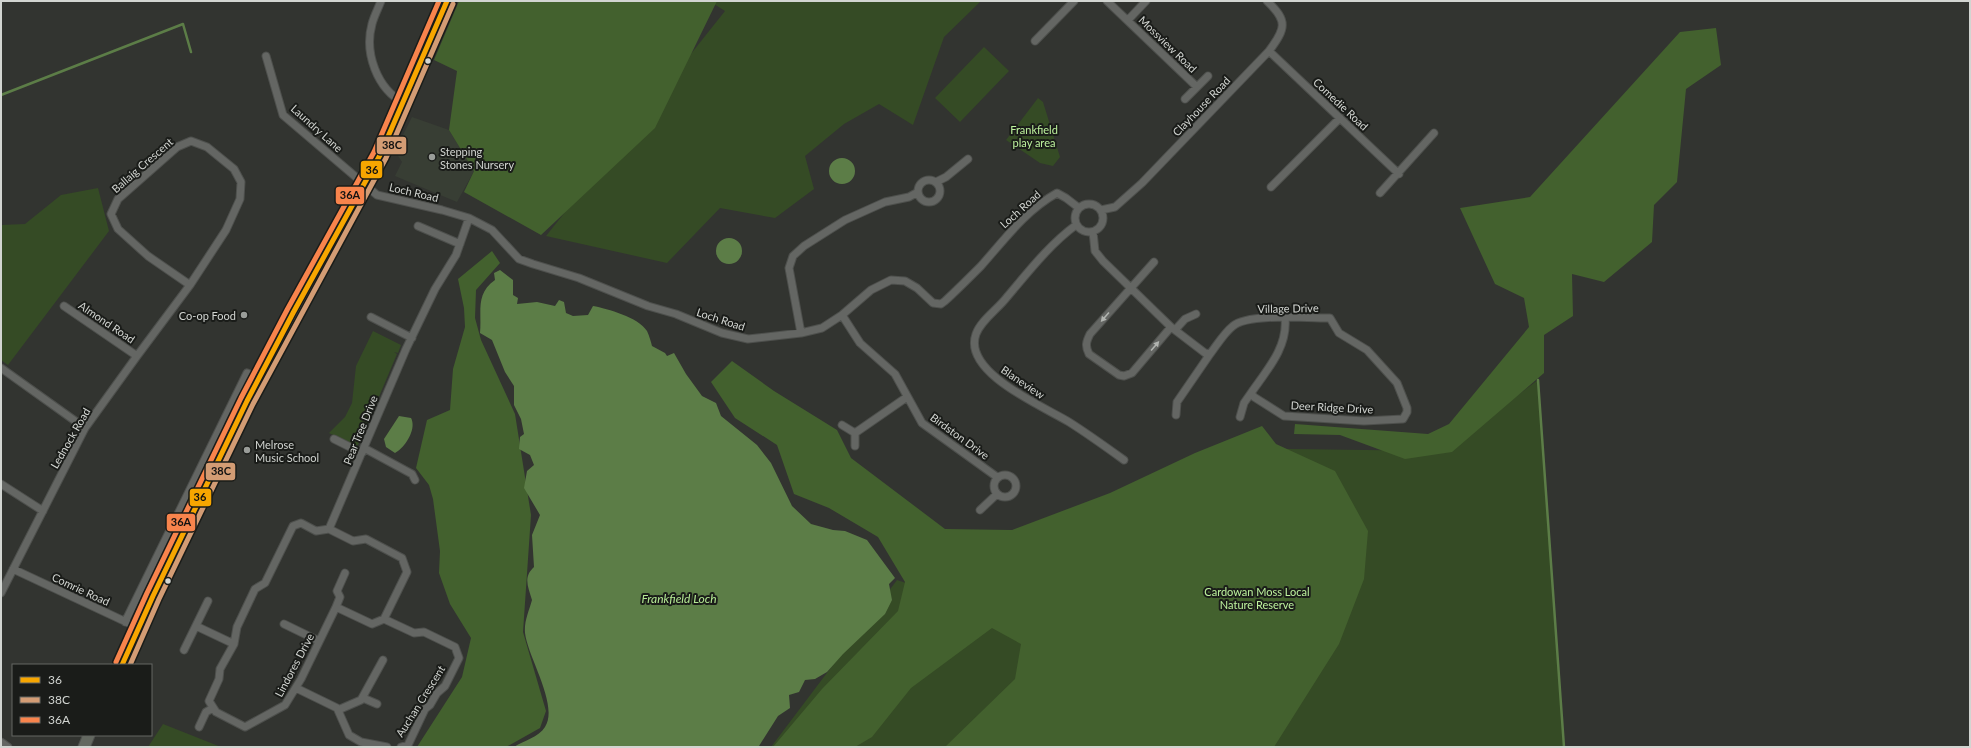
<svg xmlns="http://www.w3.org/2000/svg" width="1971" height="748" viewBox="0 0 1971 748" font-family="Lato,sans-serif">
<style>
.built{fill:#383e34}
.green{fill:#354b25}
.forest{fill:#43612e}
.water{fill:#5c7d47}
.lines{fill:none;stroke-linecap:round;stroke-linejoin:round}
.stream{stroke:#5c7d47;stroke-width:2.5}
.street-casing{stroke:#4e504d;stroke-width:9}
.primary-casing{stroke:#4e504d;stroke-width:13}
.street{stroke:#646663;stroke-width:7}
.primary{stroke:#636860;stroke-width:11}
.bus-1-casing{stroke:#1a1c19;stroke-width:8}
.bus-2-casing{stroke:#1a1c19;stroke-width:8}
.bus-3-casing{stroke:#1a1c19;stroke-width:8}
.bus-1{stroke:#f7a600;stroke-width:5}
.bus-2{stroke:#d39c74;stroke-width:5}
.bus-3{stroke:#f8844c;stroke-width:5}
.oneway{fill:#b1b4b0}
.bus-dot{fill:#d2d5d1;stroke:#1a1c19;stroke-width:1.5}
.poi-dot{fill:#9a9d99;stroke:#1a1c19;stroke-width:1.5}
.labels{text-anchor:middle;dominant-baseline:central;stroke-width:4;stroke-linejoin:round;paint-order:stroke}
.street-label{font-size:11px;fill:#d2d5d1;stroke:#1a1c19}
.park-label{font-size:11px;fill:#bdf29d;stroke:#1a1c19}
.poi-label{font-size:11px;fill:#d2d5d1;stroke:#1a1c19;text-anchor:start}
.water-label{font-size:12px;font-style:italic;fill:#b5ea95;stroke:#1a1c19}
.line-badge{stroke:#1a1c19;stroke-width:1.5}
.pale-badge-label{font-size:11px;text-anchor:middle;font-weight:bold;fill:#111}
</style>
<rect width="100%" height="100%" fill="#323430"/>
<path class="built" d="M412,117L449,130L474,171L457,202L395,176L402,162L395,151Z"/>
<path class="green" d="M717,1H981L944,37L913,125L879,104L844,124L805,156L814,189L775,218L720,208L667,263L546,236L725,11L714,4Z
M984,47L1009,71L960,122L935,98Z
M1038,98L1043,102L1060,157L1053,166L1040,163L1006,140Z
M98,188L109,231L8,365L1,360V225L25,224L61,195Z
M373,331L401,345L398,353L394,352L397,354L367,425L363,424L366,426L357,447L329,433L345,417L352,403L356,366Z
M1538,380L1564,747H771L897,580L967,603L1223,448L1442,451Z
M163,724L221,747H148Z"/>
<path class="forest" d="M459,1H717L655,128L541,235L464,192L474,171L449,130L457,71L434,60Z
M1716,28L1721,65L1686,89L1677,182L1654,205L1652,242L1604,282L1572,274L1573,316L1544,335V373L1452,452L1405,459L1340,435L1294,434L1295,424L1428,434L1449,424L1529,327L1524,298L1495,284L1460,208L1530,197L1680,32Z
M492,251L500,263L476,290L475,318L481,340L515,414L531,515L523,632L546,711L540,728L506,747H417L462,677L471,638L450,604L439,573L440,551L433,499L429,485L416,468L427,420L450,410L453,369L465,327L464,308L458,279Z
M732,361L774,391L837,430L851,458L945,529L1012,530L1110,493L1195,453L1262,426L1276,444L1335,471L1368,531L1364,579L1339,644L1274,747H945L1015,679L1021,644L992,628L911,688L872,737L855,747H773L822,689L898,611L905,582L878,537L829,508L794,494L777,445L735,418L711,382Z"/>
<path class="water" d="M829 171a13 13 0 1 1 26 0a13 13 0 1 1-26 0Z
M716 251a13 13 0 1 1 26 0a13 13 0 1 1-26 0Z
M500,270L513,280V295L518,298L517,304L537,302L555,306L559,300L564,302L566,313L573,316L588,315L593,306C608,309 638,317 647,331C649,335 651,342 652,346L665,353L667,356L674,353L686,374L702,396L716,403L721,416L757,445L771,463L792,506L811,524L833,530L845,531L867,540L895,578L889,584L892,600L885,614L843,654L827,672L815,679L805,680L799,692L789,695L790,708L778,716L759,746L756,747H514C523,741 539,737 545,727C559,705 528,658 525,633C524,621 529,611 532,600C528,587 523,577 534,567L532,535L540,515L524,488L527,471L534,465L530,455L519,449L520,437L524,434L521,419L514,405V386L505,372L492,340L480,333C482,312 475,294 495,280L494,273Z
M399,416L411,418C417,429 405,448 395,453L386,447L384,439Z"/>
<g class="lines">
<path class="stream" d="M1,95L183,24L191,52
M1538,380L1564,747"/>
<defs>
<path id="street" d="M381,1C378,9 374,16 372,24C364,53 377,89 404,103
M1107,1L1197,87
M1128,20L1146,1
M1035,41L1074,1
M1269,51L1399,174
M266,56L283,115L377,195L442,210L469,218L492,230L519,259L533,264L579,278L648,306L676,314L722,333L748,339L801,333L822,328L842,315L871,290L891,280L905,281L917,288L933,303L941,304L945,301C957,290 969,278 981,266C1004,240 1026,210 1057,193L1066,198L1079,208
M1185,99L1208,76
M918 191a11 11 0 1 1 22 0a11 11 0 1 1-22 0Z
M936,182L946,177L968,159
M1271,187L1340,118
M1380,193L1434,133
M1075 218a14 14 0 1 1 28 0a14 14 0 1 1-28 0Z
M1101,210L1115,207L1142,183L1269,51C1286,28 1288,21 1267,1
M1076,225C1049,245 1029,271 1007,297C998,309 981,320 976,334C962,373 1045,407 1069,422C1088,434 1106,447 1124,460
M418,226L460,244
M1093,232L1095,251L1103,261L1171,327L1205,353L1210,354C1217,345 1224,333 1233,326C1248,313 1309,318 1330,318L1339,333L1367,350L1397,383L1407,408V412L1403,419L1364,421L1284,416L1254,397L1251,393C1267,370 1288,347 1285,318
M1154,262L1090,334C1086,342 1085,346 1089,354L1119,375L1124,376L1132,373L1171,327
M64,306L137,356
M842,315L860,343L895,374L922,423L997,477
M371,317L412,338
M1175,330L1185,319L1196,314
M801,333L789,268L793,256L804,246L845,220L885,202L909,197L918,192
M1,368L85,428
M1176,415L1177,402L1210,354
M1240,417L1244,403L1251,393
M842,425L855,433V446
M855,433L907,397
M334,439L362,453
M364,448L412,474L415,480
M994 486a11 11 0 1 1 22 0a11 11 0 1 1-22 0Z
M1,484L43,511
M980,510L997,494
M301,523L316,531L329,529L353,541L366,539L402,558L407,572L384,619L372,624L336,607L301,679L285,705L245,727L216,712L209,701L219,679L220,669L234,644L237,627L255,589L265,583L293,526Z
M329,529L406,349L435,289L456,255L469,218
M13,569L139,628
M1,593L85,428L137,356L190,285L226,230L240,199L241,182L234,169L207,147L191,141L177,147L118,199L111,214L118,229L148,256L190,285
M336,607L340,597L337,591L345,573
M384,619L414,633L424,632L455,647L459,658L445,686L437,693L430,705L425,709L408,745L401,747
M125,622L247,373L259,378
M284,624L319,641
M196,626L234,644
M184,650L208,601
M296,688L337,708L349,735L361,742L387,747
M363,698L377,704
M338,710L361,700L383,660
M199,727L206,712L213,708
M1,742L8,747"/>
<path id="primary" d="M122,665L153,596L247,401L293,313L380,155L447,1
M84,747L89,735"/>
</defs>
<use href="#street" class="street-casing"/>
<use href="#primary" class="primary-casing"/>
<use href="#street" class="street"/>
<use href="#primary" class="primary"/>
<defs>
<path id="bus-1" d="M122,665L153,596L247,401L293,313L380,155L447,1"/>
<path id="bus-2" d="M130,665L159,599L253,404L386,158L453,4"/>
<path id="bus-3" d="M116,662L147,593L241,398L287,310L374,152L439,1"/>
</defs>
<use href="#bus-1" class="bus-1-casing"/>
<use href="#bus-2" class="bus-2-casing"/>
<use href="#bus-3" class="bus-3-casing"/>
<use href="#bus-1" class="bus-1"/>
<use href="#bus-2" class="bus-2"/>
<use href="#bus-3" class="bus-3"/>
</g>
<defs><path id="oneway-solid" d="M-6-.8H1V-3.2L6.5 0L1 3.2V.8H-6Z"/></defs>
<g class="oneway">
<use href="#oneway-solid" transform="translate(1105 317) rotate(131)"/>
<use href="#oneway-solid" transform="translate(1155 346) rotate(-49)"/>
</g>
<g class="bus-dot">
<circle cx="428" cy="61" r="3.5"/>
<circle cx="168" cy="581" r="3.5"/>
</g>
<g class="poi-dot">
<circle cx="432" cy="157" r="4"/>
<circle cx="244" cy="315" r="4"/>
<circle cx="247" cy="450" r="4"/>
</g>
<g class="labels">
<g class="street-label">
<text transform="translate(1168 44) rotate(44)">Mossview Road</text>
<text transform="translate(1341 104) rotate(43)">Comedie Road</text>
<text transform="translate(1201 106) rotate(-46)">Clayhouse Road</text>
<text transform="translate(317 128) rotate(42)">Laundry Lane</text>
<text transform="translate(142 165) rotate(-41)">Ballaig Crescent</text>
<text transform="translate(414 192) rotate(13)">Loch Road</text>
<text transform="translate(1020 209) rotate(-42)">Loch Road</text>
<text transform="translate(1288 308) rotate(-1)">Village Drive</text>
<text transform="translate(721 319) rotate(18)">Loch Road</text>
<text transform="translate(107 322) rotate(34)">Almond Road</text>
<text transform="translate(1023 382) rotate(34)">Blaneview</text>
<text transform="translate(1332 407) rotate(3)">Deer Ridge Drive</text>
<text transform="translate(360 430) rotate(-68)">Pear Tree Drive</text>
<text transform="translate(960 436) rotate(36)">Birdston Drive</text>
<text transform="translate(70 438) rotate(-60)">Lednock Road</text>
<text transform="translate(81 589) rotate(25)">Comrie Road</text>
<text transform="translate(294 665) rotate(-62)">Lindores Drive</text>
<text transform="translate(420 701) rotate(-58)">Auchan Crescent</text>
</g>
<g class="park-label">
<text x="1034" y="129">Frankfield<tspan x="1034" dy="13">play area</tspan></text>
<text x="1257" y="591">Cardowan Moss Local<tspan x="1257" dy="13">Nature Reserve</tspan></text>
</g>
<g class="poi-label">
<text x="440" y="151">Stepping<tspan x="440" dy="13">Stones Nursery</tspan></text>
<text x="236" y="315" text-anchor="end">Co-op Food</text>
<text x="255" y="444">Melrose<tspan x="255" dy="13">Music School</tspan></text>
</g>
<g class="water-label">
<text x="679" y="598">Frankfield Loch</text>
</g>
</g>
<g class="line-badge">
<rect x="376" y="136" width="31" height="19" rx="4" fill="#d39c74"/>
<rect x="360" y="160" width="23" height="19" rx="4" fill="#f7a600"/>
<rect x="335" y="186" width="30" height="19" rx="4" fill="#f8844c"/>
<rect x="205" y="462" width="31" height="19" rx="4" fill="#d39c74"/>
<rect x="189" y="488" width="23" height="19" rx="4" fill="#f7a600"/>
<rect x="166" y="513" width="30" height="19" rx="4" fill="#f8844c"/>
</g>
<g class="pale-badge-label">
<text x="392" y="149">38C</text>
<text x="372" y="174">36</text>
<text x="350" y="199">36A</text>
<text x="221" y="475">38C</text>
<text x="200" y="501">36</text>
<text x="181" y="526">36A</text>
</g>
<rect width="1971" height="748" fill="none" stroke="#d2d5d1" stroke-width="4"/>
<rect x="12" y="664" width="140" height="72" fill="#1a1c19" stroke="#646663"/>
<rect x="20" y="677" width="20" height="6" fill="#f7a600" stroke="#646663"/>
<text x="48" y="684" font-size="12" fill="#d2d5d1">36</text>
<rect x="20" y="697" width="20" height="6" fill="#d39c74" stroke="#646663"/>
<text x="48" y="704" font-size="12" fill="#d2d5d1">38C</text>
<rect x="20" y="717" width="20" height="6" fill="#f8844c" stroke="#646663"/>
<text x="48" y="724" font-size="12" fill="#d2d5d1">36A</text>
</svg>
